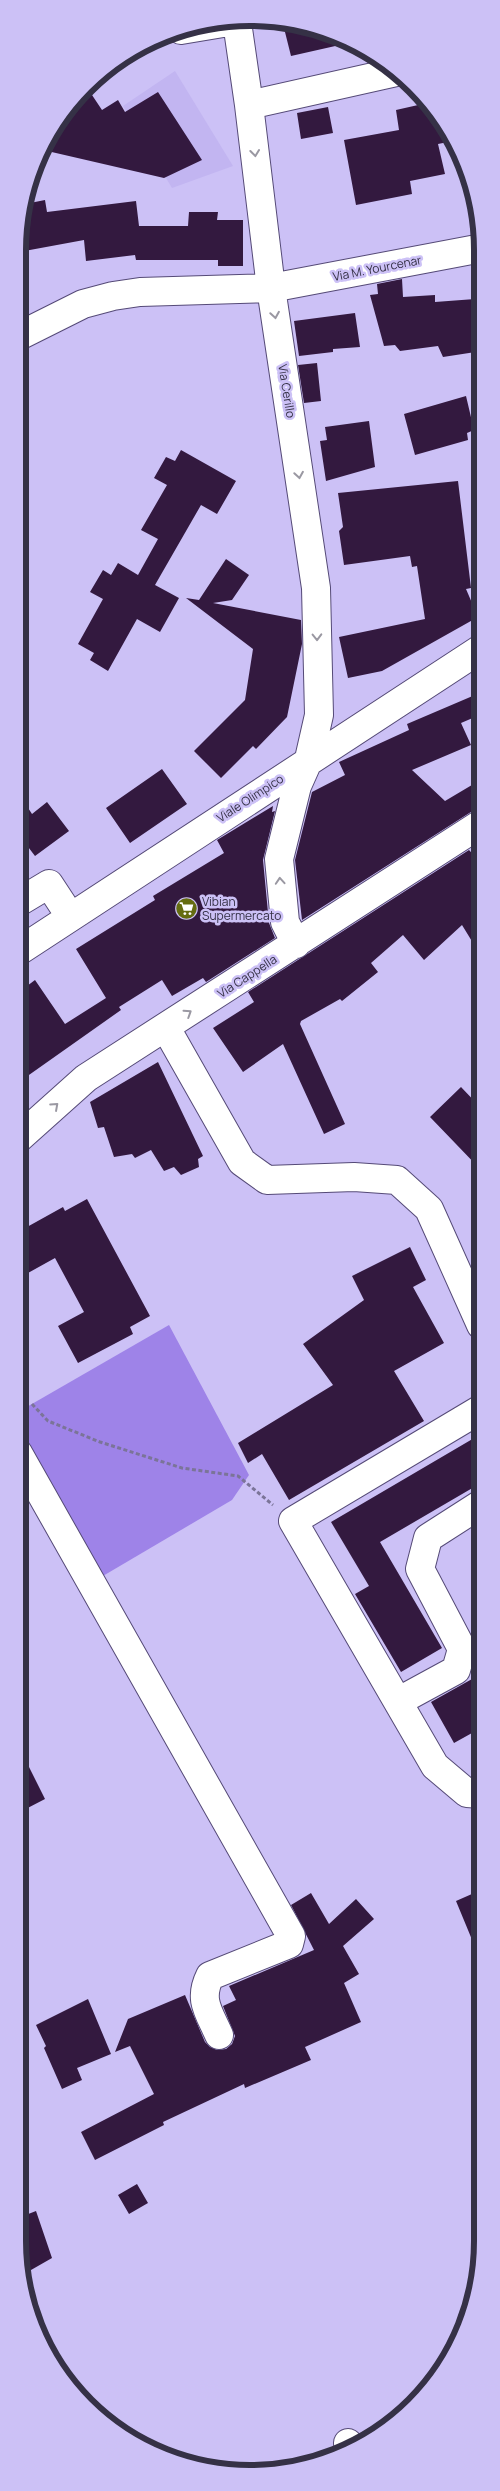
<svg xmlns="http://www.w3.org/2000/svg" width="500" height="2491" viewBox="0 0 500 2491" font-family="Manrope,sans-serif">
<style>
.built{fill:#c2b5f1}
.green{fill:#9e83e8}
.building{fill:#33193f}
.lines{fill:none;stroke-linecap:round;stroke-linejoin:round}
.minor-casing{stroke:#554a77;stroke-width:30}
.path{stroke:#7b7498;stroke-width:3;stroke-dasharray:4 2.5;stroke-linecap:butt}
.minor{stroke:#fff;stroke-width:28}
.oneway{stroke:#9a98a2}
.labels{text-anchor:middle;dominant-baseline:central;stroke-width:5;stroke-linejoin:round;paint-order:stroke}
.street-label{font-size:12px;fill:#353146;stroke:#ccc1f6}
.poi-label{font-size:12px;fill:#353146;stroke:#ccc1f6;text-anchor:start}
.rim{fill:none;stroke:#353146;stroke-width:6}
</style>
<rect width="100%" height="100%" fill="#ccc1f6"/>
<path class="built" d="M175,71L233,166L172,188L123,106Z"/>
<path class="green" d="M169,1325L249,1475L232,1500L91,1583L18,1443V1412Z"/>
<path class="building" d="M282,20L353,41V42L291,56Z
M88,89L102,110L118,100L125,112L158,92L202,160L164,178L43,150L49,134Z
M427,103L445,128L448,142L438,144L445,174L410,181L412,194L356,205L344,140L399,130L396,110Z
M328,107L333,133L301,139L297,113Z
M45,200L47,212L136,201L139,226H188L189,212H218L217,220H243V266H218V260H136L135,255L86,261L84,240L19,252V220L25,204Z
M402,279L403,297L435,295V302L475,299L482,351L443,357L438,346L400,351L395,345L384,346L370,295L378,294L377,284Z
M355,313L360,347L333,349V352L299,356L294,321Z
M317,363L321,401L304,403L298,365Z
M466,396L474,430L467,433L468,440L415,455L404,414Z
M369,421L375,467L326,481L320,441L327,440L325,427Z
M181,450L236,481L217,514L201,505L155,585L179,598L160,632L137,619L108,671L90,660L94,653L78,644L103,599L90,592L103,570L111,575L118,563L138,575L158,539L141,530L167,485L154,478L166,457L175,461Z
M458,481L471,588L466,589L478,617L382,671L348,678L339,637L425,619L417,566L412,567L410,556L344,565L339,531L343,527L338,493Z
M226,559L249,575L232,600L213,603L301,620L302,644L287,717L256,749L253,746L221,778L194,751L245,700L253,649L186,598L199,600Z
M482,692V714L461,723L471,745L412,770L445,801L482,779V807L474,810L302,920L295,860L312,792L345,775L339,762L409,730L407,724Z
M162,769L187,804L130,843L106,808Z
M19,794L32,814L47,802L69,831L35,856L19,835Z
M273,806L272,812L275,811L263,860L269,923L275,938L206,982L203,978L172,996L162,980L119,1007L121,1010L19,1082V992L35,980L65,1024L106,998L76,949L155,900L153,896L224,853L217,840Z
M469,850L482,864L481,956L462,925L424,960L403,935L371,963L378,972L342,1001L340,999L301,1021L300,1024L345,1124L324,1134L283,1044L243,1072L213,1028L254,1002L248,992Z
M158,1062L203,1156L198,1159L199,1167L181,1175L174,1167L164,1171L151,1150L135,1158L132,1154L114,1157L104,1127L98,1128L90,1102Z
M461,1087L481,1108V1170L430,1117Z
M87,1199L150,1316L130,1327L133,1334L78,1363L58,1326L84,1312L55,1258L28,1273L18,1255V1232L63,1207L65,1211Z
M410,1247L426,1280L413,1287L444,1343L394,1371L424,1421L289,1500L262,1454L248,1463L238,1443L333,1385L303,1344L364,1300L352,1276Z
M481,1434V1483L380,1542L442,1648L401,1672L355,1594L369,1586L331,1522Z
M481,1674V1728L454,1743L431,1702Z
M18,1745L45,1799L18,1813Z
M481,1890V1959H480L456,1901Z
M311,1893L329,1924L356,1899L374,1919L343,1946L359,1974L344,1983L361,2022L305,2047L311,2060L245,2088L244,2084L163,2122L164,2125L95,2160L81,2132L154,2094L130,2046L115,2052L128,2019L185,1995L205,2042L210,2047L217,2050L226,2049L232,2044L235,2036L223,2006L236,2000L229,1986L314,1950L291,1905Z
M88,1999L111,2054L77,2068L82,2080L62,2089L44,2048L46,2046L36,2025Z
M137,2184L148,2203L129,2214L118,2195Z
M36,2211L52,2258L24,2274L18,2241V2218Z"/>
<g class="lines">
<defs>
<path id="minor" d="M237,22L249,105L271,288L316,588L319,715L309,759L297,786L279,859L285,922L296,944
M181,30L223,23
M249,105L396,72
M19,336L83,304L113,296L140,292L271,288L482,248
M19,902L49,884L70,916
M19,951L482,648
M166,1028L242,1162L267,1180L354,1177L397,1180L429,1209L481,1325
M19,1138L86,1078L482,823
M18,1453L291,1936L289,1944L210,1976C198,2000 209,2012 219,2035
M399,1701L456,1670L462,1649L420,1569L428,1538L481,1504
M481,1794L467,1793L435,1766L293,1521L481,1409
M348,2443L349,2447"/>
</defs>
<use href="#minor" class="minor-casing"/>
<path class="path" d="M32,1404L48,1421L100,1442L182,1468L238,1476L273,1505"/>
<use href="#minor" class="minor"/>
</g>
<defs><path id="oneway-chevron" d="M-2-3.5L2.5 0L-2 3.5" fill="none" stroke-width="1.6" stroke-linecap="round" stroke-linejoin="round" transform="scale(1.25)"/></defs>
<g class="oneway">
<use href="#oneway-chevron" transform="translate(255 153) rotate(83)"/>
<use href="#oneway-chevron" transform="translate(275 315) rotate(81)"/>
<use href="#oneway-chevron" transform="translate(299 475) rotate(81)"/>
<use href="#oneway-chevron" transform="translate(317 637) rotate(89)"/>
<use href="#oneway-chevron" transform="translate(280 881) rotate(-94)"/>
<use href="#oneway-chevron" transform="translate(188 1013) rotate(-33)"/>
<use href="#oneway-chevron" transform="translate(55 1106) rotate(-42)"/>
</g>
<defs>
<symbol id="supermarket-disc" viewBox="-11 -11 22 22"><circle r="9.5" fill="#656c11" stroke="#ccc1f6"/><path d="M-6-5.5h2.5l.6 2H6L4.5 2H-2.5L-4.4-4H-6ZM-1.5 3.2a1.3 1.3 0 1 0 .1 0ZM3 3.2a1.3 1.3 0 1 0 .1 0Z" fill="#fff"/></symbol>
</defs>
<g fill-rule="evenodd">
<use href="#supermarket-disc" x="174" y="896" width="25" height="25"/>
</g>
<g class="labels">
<g class="street-label">
<text transform="translate(377 268) rotate(-11)">Via M. Yourcenar</text>
<text transform="translate(287 391) rotate(81)">Via Cerillo</text>
<text transform="translate(250 798) rotate(-33)">Viale Olimpico</text>
<text transform="translate(247 976) rotate(-33)">Via Cappella</text>
</g>
<g class="poi-label">
<text x="202" y="901">Vibian<tspan x="202" dy="14">Supermercato</tspan></text>
</g>
</g>
<path d="M0 0H500V2491H0ZM250 26H250A224 224 0 0 1 474 250V2241A224 224 0 0 1 250 2465H250A224 224 0 0 1 26 2241V250A224 224 0 0 1 250 26Z" fill="#ccc1f6" fill-rule="evenodd"/>
<path class="rim" d="M250 26H250A224 224 0 0 1 474 250V2241A224 224 0 0 1 250 2465H250A224 224 0 0 1 26 2241V250A224 224 0 0 1 250 26Z"/>
</svg>
